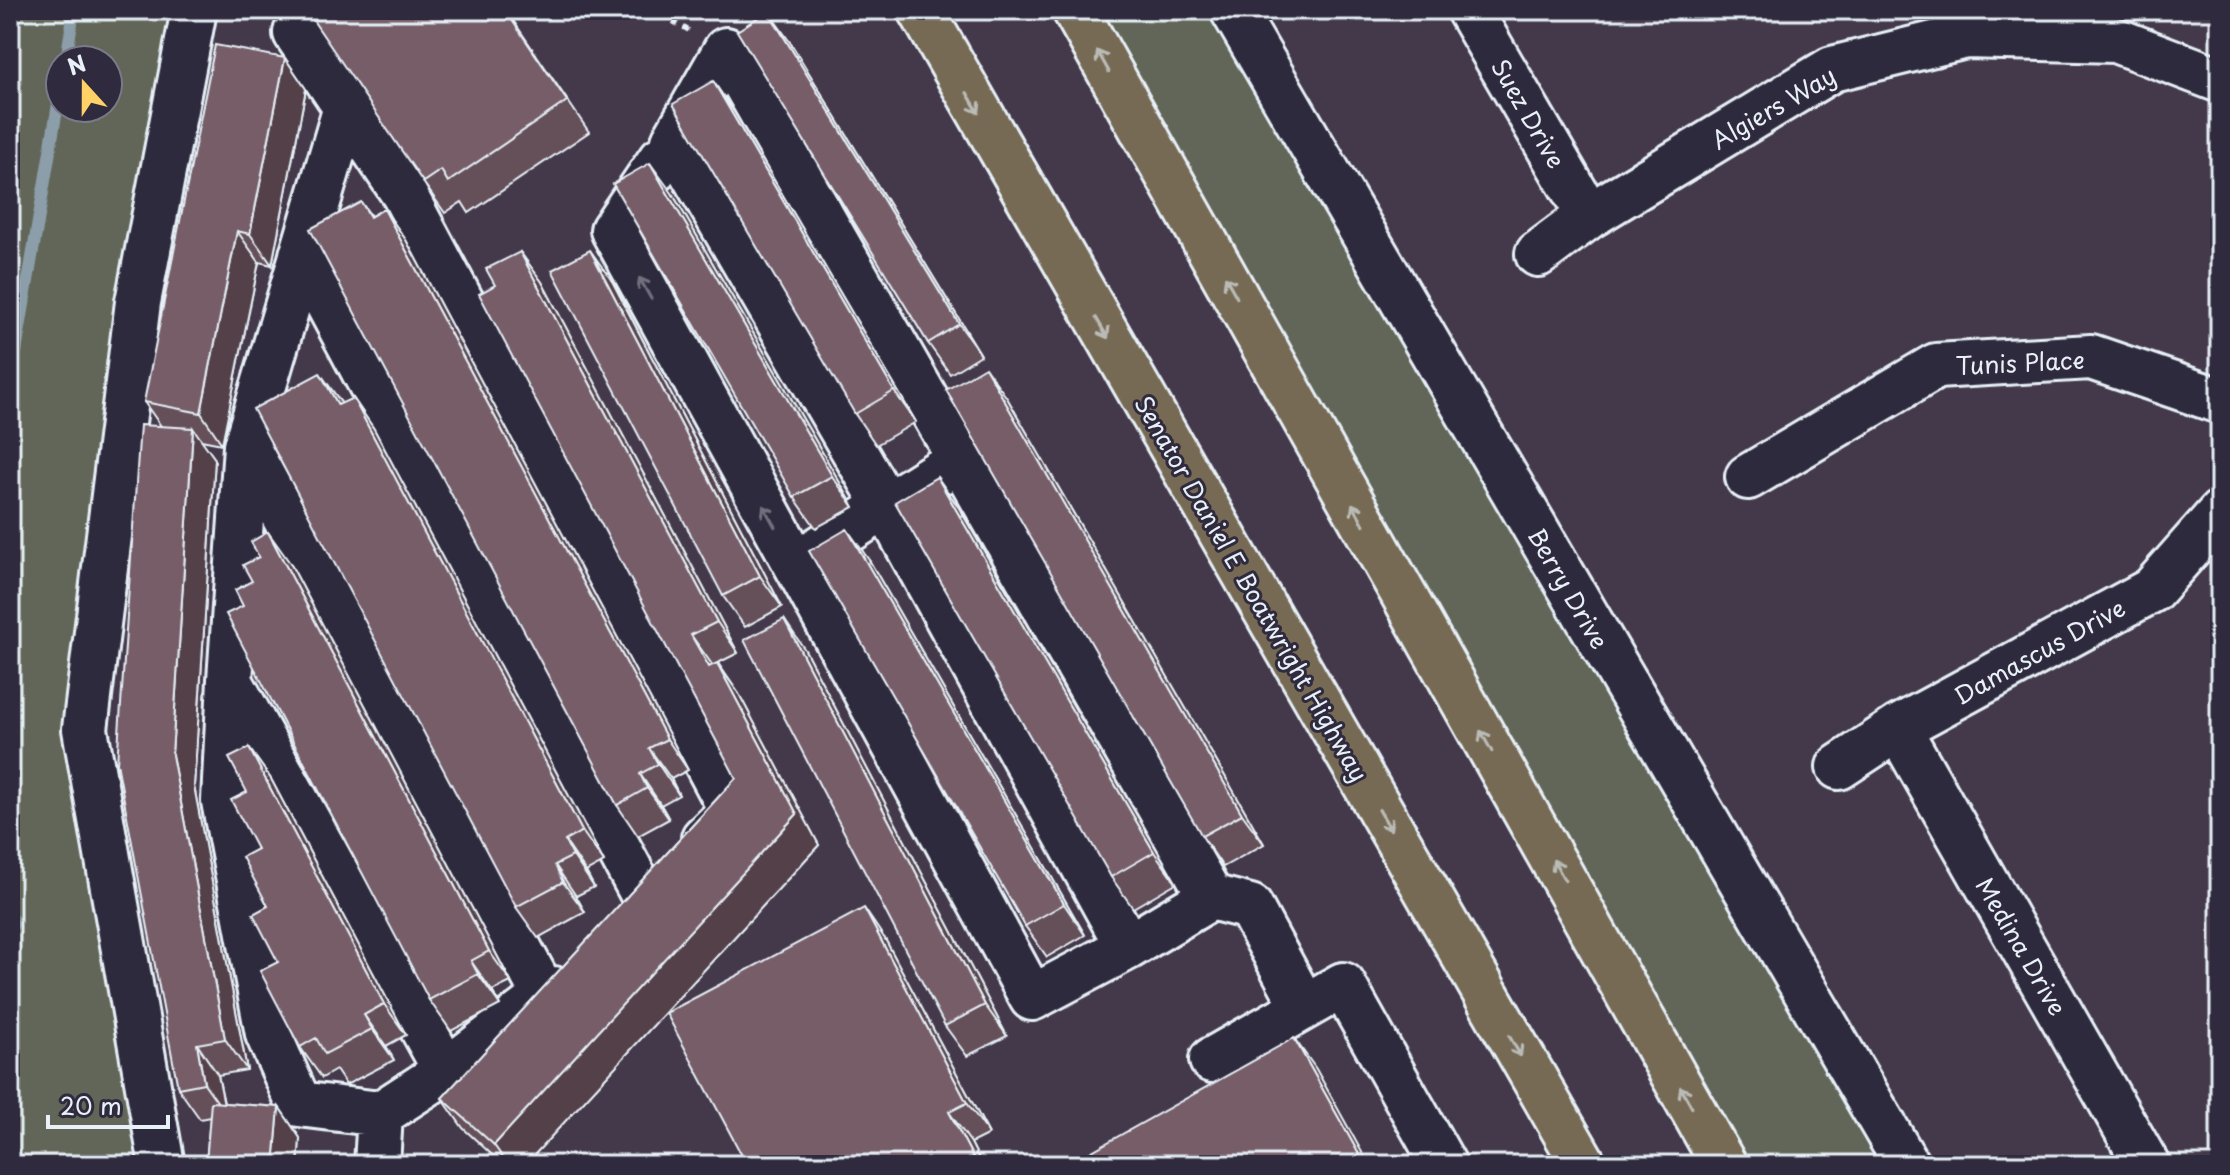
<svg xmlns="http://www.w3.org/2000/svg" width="2230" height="1175" viewBox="0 0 2230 1175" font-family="'Playpen Sans',sans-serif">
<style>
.green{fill:#626658;stroke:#a5aca8;stroke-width:2;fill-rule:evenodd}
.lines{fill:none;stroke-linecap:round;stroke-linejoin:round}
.stream{stroke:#8b9ea9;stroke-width:12}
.minor-casing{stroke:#e8f1f8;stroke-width:50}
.highway-casing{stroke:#e8f1f8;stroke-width:50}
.path{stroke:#e8f1f8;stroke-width:5;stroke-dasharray:6 6;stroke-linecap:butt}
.minor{stroke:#2f2a3d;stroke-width:44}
.highway{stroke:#766a54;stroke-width:44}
.wall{fill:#655059;stroke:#e8f1f8;stroke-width:2}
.shaded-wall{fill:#534149;stroke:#e8f1f8;stroke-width:2}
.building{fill:#765d68;stroke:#e8f1f8;stroke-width:2}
.oneway{stroke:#babbb6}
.oneway2{stroke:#70707e}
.labels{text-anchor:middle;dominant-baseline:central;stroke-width:6;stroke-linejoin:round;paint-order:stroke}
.street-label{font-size:24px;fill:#e8f1f8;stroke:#2f2a3d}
</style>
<rect width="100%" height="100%" fill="#44394a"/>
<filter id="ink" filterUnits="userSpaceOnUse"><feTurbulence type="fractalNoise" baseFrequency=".0125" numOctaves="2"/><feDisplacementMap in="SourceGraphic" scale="16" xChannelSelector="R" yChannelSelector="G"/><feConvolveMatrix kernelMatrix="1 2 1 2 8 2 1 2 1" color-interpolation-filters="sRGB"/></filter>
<g filter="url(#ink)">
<path class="green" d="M10,10H194L85,729L162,1165H10ZM60,60H108V108H60Z
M1075,10H1233L1907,1165H1724Z"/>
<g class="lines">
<path class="stream" d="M66,60L74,10
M10,387L60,92
M10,915L13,925L10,930"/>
<defs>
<path id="minor" d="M1233,10L1907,1165
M1469,10L1589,216
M296,33L404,194L732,811L704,838
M346,107L246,446L230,680L224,801L268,1034L299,1104L380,1114
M661,159L613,230L796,564L886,506L1128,947
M1538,254L1589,216L1832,69L1966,36L2115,40L2220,80
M302,255L645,898
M246,446L546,998
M960,459L886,506L674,141L726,50L1211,897L1250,907L1304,1007
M1748,477L1936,366L2091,357L2220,401
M796,564L1032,998L1128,947L1211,897
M230,681L446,1071
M1898,728L2147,1165
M1839,767L1898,728L2152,590L2220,513
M1212,1060L1343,985L1444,1165
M162,1165L85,729L138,302L194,10
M377,1165L380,1114L446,1071L554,989"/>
<path id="highway" d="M921,10L1584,1165
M1075,10L1724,1165"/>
</defs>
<use href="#minor" class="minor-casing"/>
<use href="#highway" class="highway-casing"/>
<path class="path" d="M652,10L690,31"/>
<use href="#minor" class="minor"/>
<use href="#highway" class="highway"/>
</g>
<path class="wall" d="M506,10L589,132L469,213L462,202L445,213L423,182Z
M790,42L981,355L950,374L928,343Z
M713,81L734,112L916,422L876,445L855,414Z
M306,89L272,265L259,262L222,444L201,440L215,459L194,786L247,1070L218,1075L224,1103L279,1107L300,1138L298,1165H208L206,1163L210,1117L200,1119L178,1088L161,426L144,402Z
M672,193L854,507L816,528L794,497Z
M361,202L371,216L384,209L406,240L688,770L671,779L679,795L661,805L669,819L638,836L617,805Z
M520,252L542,282L738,653L718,663L739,694L819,845L525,1165H503L463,1128L442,1098L736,778L495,285Z
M612,281L782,607L745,627L723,596Z
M353,398L374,429L604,862L586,872L594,887L576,896L585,912L538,938L516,907L342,404Z
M1007,398L1264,844L1223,867L1202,836Z
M937,477L959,508L1176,883L1133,908L1111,877Z
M869,560L1085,935L1047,957L1025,926Z
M290,563L511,982L492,991L500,1005L451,1031L429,1000L243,606L252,581Z
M805,650L1007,1036L967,1056L945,1026Z
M249,748L271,779L406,1035L386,1046L394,1060L346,1085L336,1070L322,1078L300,1047L278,962L247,792Z
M885,939L989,1134L971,1143L982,1165H747Z"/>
<path class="shaded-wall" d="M768,11L790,42L981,355L959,324Z
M285,58L306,89L272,265L250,234Z
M713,81L734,112L916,422L894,391Z
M650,163L672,193L854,507L832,476Z
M384,209L406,240L688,770L667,739Z
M237,231L259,262L222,444L201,413Z
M590,250L612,281L782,607L760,576Z
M520,252L542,282L738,653L717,622Z
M985,367L1007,398L1264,844L1242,814Z
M320,373L342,404L338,405Z
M353,398L374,429L604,862L582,831Z
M193,428L215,459L194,786L247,1070L225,1039L172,755Z
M937,477L959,508L1176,883L1154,852Z
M847,529L869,560L1085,935L1064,904Z
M268,532L290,563L511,982L489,951Z
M784,619L805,650L1007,1036L985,1005Z
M691,635L713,666L709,667Z
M717,663L739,694L819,845L525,1165H508L494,1145L797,814Z
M249,748L271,779L406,1035L384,1004Z
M649,748L671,779L679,795L658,764Z
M640,774L661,805L669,819L647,788Z
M565,841L586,872L594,887L573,856Z
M555,865L576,896L585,912L563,882Z
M864,908L885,939L989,1134L967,1103Z
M471,961L492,991L500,1005L478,974Z
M364,1015L386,1046L394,1060L372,1029Z
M1294,1038L1316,1069L1369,1165H1365Z
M197,1044L218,1075L226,1114L204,1083Z
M279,1107L300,1138L298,1165H274Z
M949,1112L971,1143L982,1165H977Z"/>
<path class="building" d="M306,10H505L567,101L448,182L441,170L423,182Z
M768,11L959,324L928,343L737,31Z
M215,45L285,58L250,234L237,231L201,413L144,402Z
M713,81L894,391L855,414L673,104Z
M650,163L832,476L794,497L613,184Z
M361,202L370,217L384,209L667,739L649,748L658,764L640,774L647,788L617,805L310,229Z
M590,250L760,576L723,596L552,270Z
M520,252L717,622L691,635L709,667L717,663L797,814L494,1145L442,1098L736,778L479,294L495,285L486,269Z
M985,367L1242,814L1202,836L946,390Z
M320,373L338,405L353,398L582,831L565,841L573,856L555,865L563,882L516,907L253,409Z
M140,425L193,428L172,755L225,1039L197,1044L204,1083L178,1088L117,763Z
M937,477L1154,852L1111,877L895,502Z
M847,529L1064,904L1025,926L809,551Z
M268,532L489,951L471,961L478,974L429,1000L226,614L243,606L235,590L252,581L243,565L259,557L251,542Z
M784,619L985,1005L945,1026L744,640Z
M249,748L384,1004L364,1015L372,1029L325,1054L316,1038L300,1047L260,971L278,962L253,914L268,906L242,857L257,849L231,800L247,792L229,758Z
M864,908L967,1103L949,1112L977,1165H747L666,1013Z
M1294,1038L1365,1165H1067Z
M211,1102L279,1107L274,1165H236L206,1163Z"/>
<defs><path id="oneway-shaft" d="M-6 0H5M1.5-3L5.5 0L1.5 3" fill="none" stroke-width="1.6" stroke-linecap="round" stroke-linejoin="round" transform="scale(2)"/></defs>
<g class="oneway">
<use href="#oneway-shaft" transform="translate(1103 61) rotate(-119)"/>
<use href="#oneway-shaft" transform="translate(973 103) rotate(60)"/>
<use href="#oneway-shaft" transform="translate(1231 287) rotate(-119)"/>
<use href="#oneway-shaft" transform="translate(1102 328) rotate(60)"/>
<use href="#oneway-shaft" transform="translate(1358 514) rotate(-119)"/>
<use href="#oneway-shaft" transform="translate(1486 741) rotate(-119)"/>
<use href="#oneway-shaft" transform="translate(1385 820) rotate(60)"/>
<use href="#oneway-shaft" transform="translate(1559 870) rotate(-119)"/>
<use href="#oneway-shaft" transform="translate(1515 1046) rotate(60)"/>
<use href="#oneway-shaft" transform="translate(1686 1097) rotate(-119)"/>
</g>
<g class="oneway2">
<use href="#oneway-shaft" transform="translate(645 288) rotate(-119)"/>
<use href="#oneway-shaft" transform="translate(769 516) rotate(-119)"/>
</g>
</g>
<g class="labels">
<g class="street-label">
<text transform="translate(1773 107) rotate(-30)">Algiers Way</text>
<text transform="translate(1529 113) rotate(60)">Suez Drive</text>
<text transform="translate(2020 362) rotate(-3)">Tunis Place</text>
<text transform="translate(1252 588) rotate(60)">Senator Daniel E Boatwright Highway</text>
<text transform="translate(1569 588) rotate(60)">Berry Drive</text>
<text transform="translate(2039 651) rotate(-29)">Damascus Drive</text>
<text transform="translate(2022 946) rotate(60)">Medina Drive</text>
</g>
</g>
<rect width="2230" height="1175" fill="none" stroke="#2f2a3d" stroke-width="40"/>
<rect x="20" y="20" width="2190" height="1135" fill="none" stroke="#e8f1f8" stroke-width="3" filter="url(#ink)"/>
<g transform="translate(84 84) rotate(339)"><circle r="38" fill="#2f2a3d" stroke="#797a88" stroke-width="2"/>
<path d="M0-6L14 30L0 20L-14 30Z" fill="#ffd166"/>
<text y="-12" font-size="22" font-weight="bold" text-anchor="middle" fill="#e8f1f8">N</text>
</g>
<path d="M48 1115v12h120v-12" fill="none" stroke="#e8f1f8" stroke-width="4"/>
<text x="60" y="1115" font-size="24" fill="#e8f1f8" stroke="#2f2a3d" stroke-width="6" paint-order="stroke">20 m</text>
</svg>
